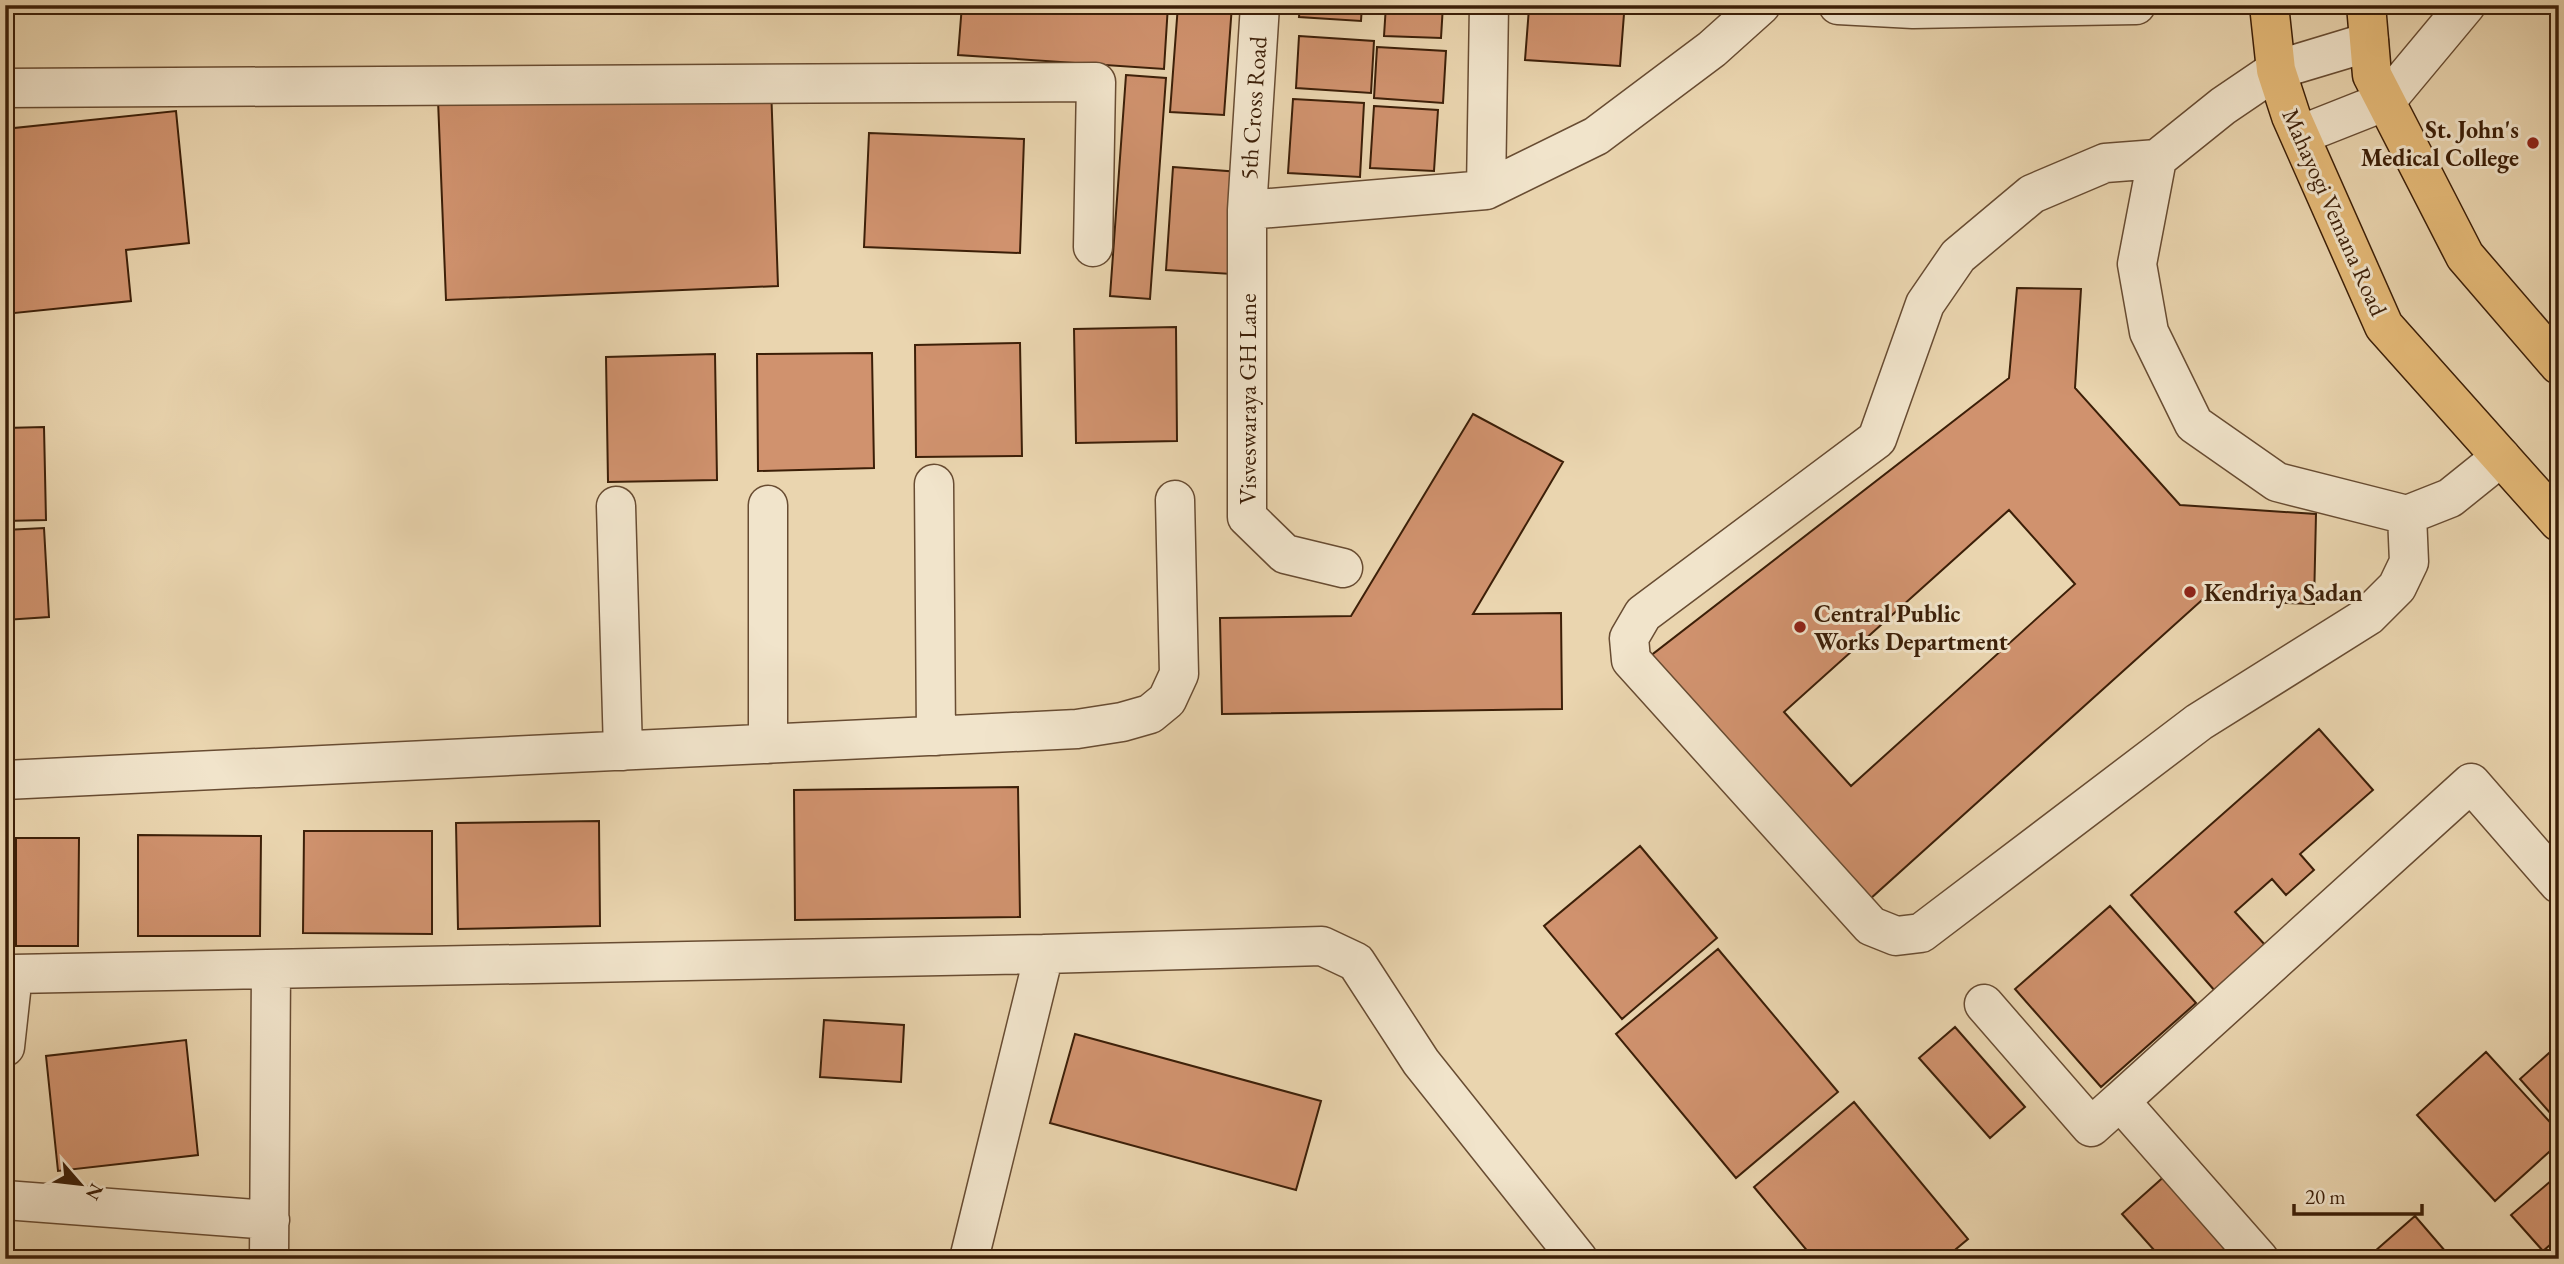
<svg xmlns="http://www.w3.org/2000/svg" width="2564" height="1264" viewBox="0 0 2564 1264" font-family="'EB Garamond',serif">
<style>
.building{fill:#d0926e;stroke:#3c1f08;stroke-width:2;fill-rule:evenodd}
.lines{fill:none;stroke-linecap:round;stroke-linejoin:round}
.minor-casing{stroke:#684c32;stroke-width:41}
.major-casing{stroke:#3c1f08;stroke-width:41}
.minor{stroke:#f1e4cb;stroke-width:38}
.major{stroke:#e5ba78;stroke-width:38}
.poi-dot{fill:#8f2418;stroke:#f1e4cb;stroke-width:2.5}
.labels{text-anchor:middle;dominant-baseline:central;stroke-width:6;stroke-linejoin:round;paint-order:stroke}
.street-label{font-size:24px;fill:#3c1f08;stroke:#f1e4cb}
.poi-label{font-size:24px;font-weight:bold;fill:#3c1f08;stroke:#f1e4cb;text-anchor:start}
</style>
<rect width="100%" height="100%" fill="#ead5af"/>
<filter id="stains"><feTurbulence type="fractalNoise" baseFrequency=".00286" numOctaves="4"/><feColorMatrix values="0 0 0 0 .2 0 0 0 0 .09 0 0 0 0 .02 0 0 0 .5 -.17"/></filter>
<radialGradient id="worn" r=".72"><stop offset=".6" stop-color="#630" stop-opacity="0"/><stop offset="1" stop-color="#630" stop-opacity=".3"/></radialGradient>
<path class="building" d="M962,5H1168L1164,69L958,55Z
M1178,5H1232L1224,115L1170,112Z
M1300,5H1362L1361,21L1299,17Z
M1386,5H1443L1441,38L1384,36Z
M1529,8L1624,14L1620,66L1525,60Z
M1299,36L1374,41L1371,93L1296,88Z
M1377,47L1446,51L1443,103L1374,98Z
M1126,75L1166,78L1150,299L1110,296Z
M771,86L778,286L446,300L438,100Z
M1293,99L1364,103L1360,177L1288,173Z
M1374,106L1438,110L1434,171L1370,168Z
M176,111L189,243L126,250L131,301L5,314V129Z
M869,133L1024,139L1020,253L864,247Z
M1173,167L1240,172L1232,274L1166,270Z
M2017,288L2081,289L2075,388L2180,505L2316,514L2314,604L2202,600L1870,899L1649,657L2009,378ZM2009,510L2075,584L1851,786L1784,712Z
M1176,327L1177,441L1076,443L1074,329Z
M1020,343L1022,456L916,457L915,345Z
M872,353L874,468L758,471L757,354Z
M715,354L717,480L608,482L606,357Z
M1473,414L1563,462L1473,614L1561,613L1562,709L1222,714L1220,618L1351,616Z
M44,427L46,520L5,521V428Z
M44,528L49,617L5,620V530Z
M2319,729L2373,790L2300,854L2314,870L2286,895L2272,879L2235,912L2266,946L2215,991L2131,895Z
M1018,787L1020,917L795,920L794,790Z
M599,821L600,926L458,929L456,823Z
M304,831H432V934L303,933Z
M138,835L261,836L260,936H138Z
M16,838H79L78,946H16Z
M1640,846L1717,938L1622,1019L1544,926Z
M2110,906L2196,1003L2101,1087L2015,989Z
M1718,949L1838,1092L1736,1178L1616,1034Z
M824,1020L904,1025L901,1082L820,1077Z
M1955,1027L2025,1107L1990,1138L1919,1058Z
M1075,1034L1321,1101L1296,1190L1050,1123Z
M186,1040L198,1155L58,1171L46,1056Z
M2559,1044V1123L2520,1079Z
M2486,1052L2559,1132V1143L2495,1201L2417,1115Z
M1854,1102L1968,1239L1944,1259H1814L1754,1187Z
M2167,1174L2241,1259H2162L2122,1214Z
M2559,1174V1237L2543,1251L2511,1215Z
M2415,1216L2452,1259H2366Z
M200,1253L201,1259H146Z"/>
<g class="lines">
<defs>
<path id="minor" d="M1260,5L1247,210V517L1285,554L1343,568
M1838,5L1913,9L2136,5
M2369,42L2276,70L2223,106L2157,159L2137,264L2149,332L2194,424L2277,482L2407,515L2450,498L2501,457
M5,88L1096,82L1093,247
M2300,135L2386,101L2466,5
M2157,159L2105,163L2032,194L1958,256L1925,304L1877,439L1643,614L1629,638L1631,660L1871,926L1896,936L1921,933L2199,722L2368,616L2397,587L2409,562L2407,515
M1486,190L1489,5
M1247,210L1486,190L1596,136L1712,49L1761,5
M934,484L936,736
M616,506L623,751
M768,744V505
M5,780L1077,729L1122,722L1150,714L1167,700L1179,674L1175,500
M1044,954L1322,946L1356,962L1421,1062L1578,1259
M1984,1004L2091,1127L2120,1101
M5,1047L13,974L1044,954L969,1259
M5,1200L270,1220
M269,1259L271,969
M2259,1259L2120,1101L2471,783L2559,884"/>
<path id="major" d="M2269,5L2276,70L2291,116L2384,326L2559,522
M2366,5L2372,75L2465,256L2559,365"/>
</defs>
<use href="#minor" class="minor-casing"/>
<use href="#major" class="major-casing"/>
<use href="#minor" class="minor"/>
<use href="#major" class="major"/>
</g>
<g class="poi-dot">
<circle cx="2533" cy="143" r="7"/>
<circle cx="2190" cy="592" r="7"/>
<circle cx="1800" cy="627" r="7"/>
</g>
<g class="labels">
<g class="street-label">
<text transform="translate(1253 108) rotate(-86)">5th Cross Road</text>
<text transform="translate(2335 212) rotate(66)">Mahayogi Vemana Road</text>
<text transform="translate(1247 399) rotate(-90)">Visveswaraya GH Lane</text>
</g>
<g class="poi-label">
<text x="2519" y="129" text-anchor="end">St. John's<tspan x="2519" dy="28">Medical College</tspan></text>
<text x="2204" y="592">Kendriya Sadan</text>
<text x="1814" y="613">Central Public<tspan x="1814" dy="28">Works Department</tspan></text>
</g>
</g>
<rect width="2564" height="1264" fill="none" stroke="#ead5af" stroke-width="28"/>
<rect x="7" y="7" width="2550" height="1250" fill="none" stroke="#3c1f08" stroke-width="3.5"/>
<rect x="14" y="14" width="2536" height="1236" fill="none" stroke="#3c1f08" stroke-width="2"/>
<g transform="translate(80 1184) rotate(118)" stroke="#f1e4cb" stroke-width="5" paint-order="stroke">
<path d="M0-5L12 26L0 18L-12 26Z" fill="#3c1f08"/>
<text y="-10" font-size="19" font-weight="bold" text-anchor="middle" fill="#3c1f08">N</text>
</g>
<path d="M2294 1204v10h128v-10" fill="none" stroke="#3c1f08" stroke-width="3.5"/>
<text x="2305" y="1204" font-size="21" fill="#3c1f08" stroke="#f1e4cb" stroke-width="5" paint-order="stroke">20 m</text>
<rect width="100%" height="100%" filter="url(#stains)"/>
<rect width="100%" height="100%" fill="url(#worn)"/>
</svg>
